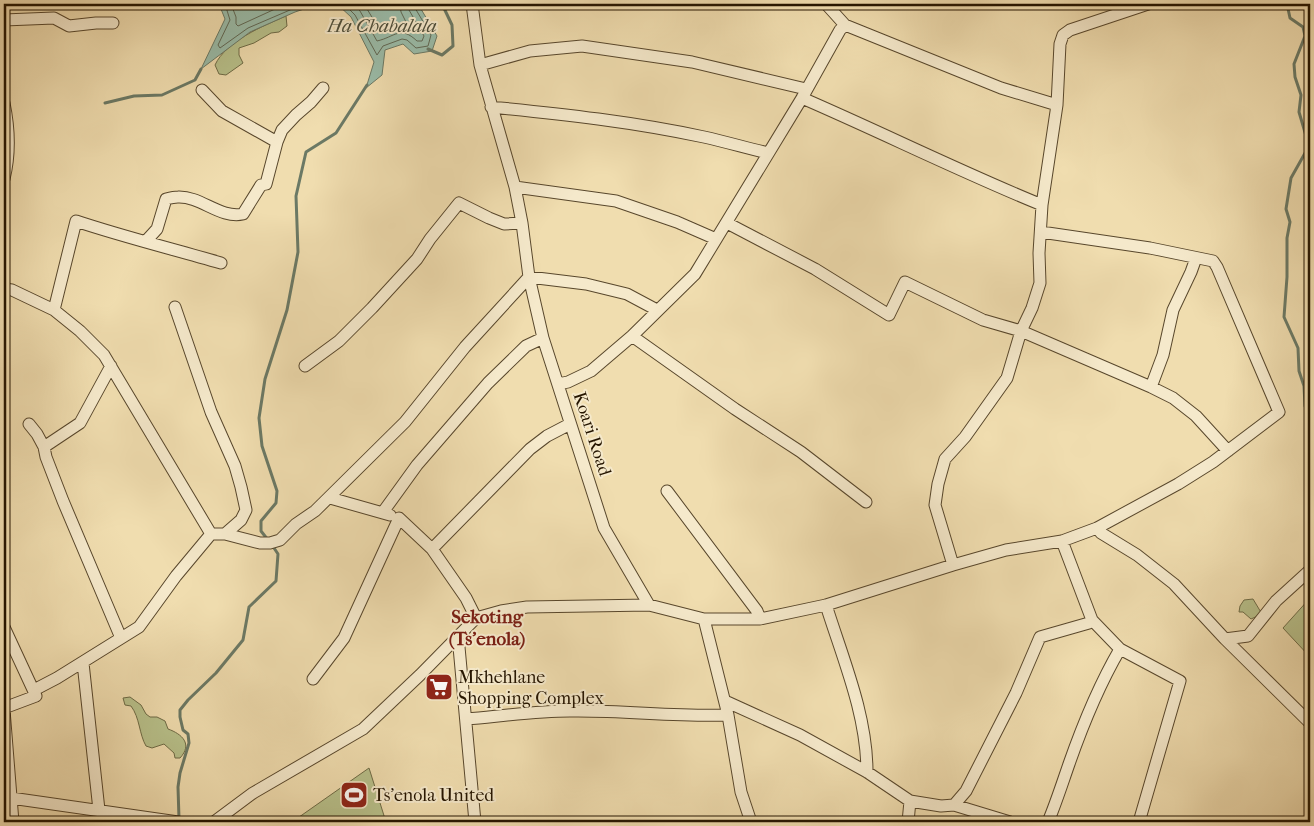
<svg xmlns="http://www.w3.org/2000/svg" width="1314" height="826" viewBox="0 0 1314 826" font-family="'IM FELL French Canon',serif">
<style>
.green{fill:#b8c18b;stroke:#6e6b46}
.water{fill:#9abca9;stroke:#6b7965}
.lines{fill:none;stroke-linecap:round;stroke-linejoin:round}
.shore{stroke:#606854;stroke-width:1}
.stream{stroke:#6b7965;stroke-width:3}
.minor-casing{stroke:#58472c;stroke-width:13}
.minor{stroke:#f5e9cb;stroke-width:11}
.labels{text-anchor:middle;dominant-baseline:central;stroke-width:4;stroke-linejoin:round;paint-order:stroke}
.street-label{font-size:18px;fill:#251500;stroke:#f5e9cb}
.poi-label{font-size:18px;fill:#251500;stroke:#f5e9cb;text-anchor:start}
.water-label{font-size:19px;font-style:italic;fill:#4e4f3b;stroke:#f5e9cb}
.neighbourhood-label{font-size:19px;font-weight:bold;fill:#7a1f14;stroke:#f5e9cb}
</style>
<rect width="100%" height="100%" fill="#f0ddaf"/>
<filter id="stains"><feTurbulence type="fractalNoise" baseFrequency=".004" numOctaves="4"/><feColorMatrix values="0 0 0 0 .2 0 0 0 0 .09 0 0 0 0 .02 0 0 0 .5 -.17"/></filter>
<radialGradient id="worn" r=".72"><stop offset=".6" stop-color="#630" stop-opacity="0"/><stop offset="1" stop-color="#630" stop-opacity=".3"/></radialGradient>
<path class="green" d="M286,16L287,26L279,32L271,33L254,43L239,48V55L243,63L226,75L219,74L215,65C226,41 263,26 286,16Z
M1310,598V657L1283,628Z
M1253,599L1262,614L1251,619L1243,612H1239L1240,606L1244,600Z
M130,697L141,705L146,714L150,717H157L165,721L168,729C182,734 193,744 180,758H175L174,753L164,744L152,748L146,746C139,734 140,718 131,706L125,705L123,698Z
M369,768L386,822H292Z"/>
<path class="water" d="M219,4H319L295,12L250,32L201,69L225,19Z
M337,4H418L437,36L432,51L414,54L403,44L385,50L382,75L366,88L374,62L351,17Z"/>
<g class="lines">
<path class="shore" d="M225,4L230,20L218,45L220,48L248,28L304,4
M231,4L236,17V24L238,26L286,4
M344,4L355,15L377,55L383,46L402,39L407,40L416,48L428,46L431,35L415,8L414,4
M353,4L360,11L377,41C395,37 400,25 417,41H422L424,36L409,10L408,4
M364,4L381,32L407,24L401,12L400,4"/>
<path class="stream" d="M1287,4L1290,18L1303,27L1305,36L1294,64L1295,77L1301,95L1299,112L1309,146L1291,178L1286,209L1290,222L1287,238V277L1284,317L1298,348L1299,371L1304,386L1305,406L1310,419
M428,49L442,55L453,46L452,25L442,4
M105,103L134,96L162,95L195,80L201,69
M268,540L261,531V521L276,503L277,491L262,446L259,418L265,379L287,310L298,252L296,196L306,152L336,133L367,85
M179,819L178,787L180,773L189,743L188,734L183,730L180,717V710L188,700L216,673L243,640L249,607L276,581L278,554L272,545"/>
<defs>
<path id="minor" d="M472,4L480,65L515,187L522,223L529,277L543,338L604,528L649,605L704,619L728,715L741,792L751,822
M826,4L845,25L1001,88L1057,105
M4,20L54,18L69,26L96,23H113
M480,65L530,51L582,46L692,62L806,89
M202,90L222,111L277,142
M802,98C883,133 961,172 1042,205
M4,103C9,127 10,155 4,179
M491,107C563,114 634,122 704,137C726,142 747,148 768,153
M515,187L616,201L677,222L716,239
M727,223L815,269L889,315L905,282L983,320L1021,331L1151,387L1173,398L1196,416L1228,451
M146,241L157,229L166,199C170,198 174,197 178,197C201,196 220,219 243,214L261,185L266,184L277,142L282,130L296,115L311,102L323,88
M4,289L12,290L54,310L80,331L104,355L211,534
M54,310L76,221C124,237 173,249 221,263
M632,336L735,409L801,452L866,502
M111,366L80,423L44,447L46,457L63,501L121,638
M305,366L339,341L372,308L417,259L430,239L459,203L489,218L504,224L522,223
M558,384L568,382L591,371L632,336L695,274L802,98L840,30L845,25
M1151,387L1163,355L1173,310L1191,272L1196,258
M29,424L37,434L44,447
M667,491L757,611L760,619
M330,498L390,515
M383,512L417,465L488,383L526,346L543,338
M1097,528L1101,533L1137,555L1174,584L1225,639L1310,723
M225,534L260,543H270L280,540L296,524L315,511L405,422L465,347L529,277L586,284L627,294L657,310
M1062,541L1092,620L1120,649L1180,681L1139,822
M953,565L935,505L938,484L945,459L965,437L1007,378L1021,331L1032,308L1040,283L1039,253L1042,205L1057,105L1060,44L1063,35L1070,30L1148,4
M826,605C843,659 867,715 867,772
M476,618L466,598L432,549L530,449L547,436L570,424
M704,619H760L826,605L953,565L1006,550L1062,541L1097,528L1178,484L1213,462L1279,412L1217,267L1213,261L1150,248L1041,232
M4,627L36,696L4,708
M458,636L475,822
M1225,639L1248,636L1276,601L1310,570
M83,663L99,810
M313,679L344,638L399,518L432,549
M34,690L57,678L139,627L176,576L211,534H225L241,520L246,510L241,487L235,466L211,412L175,307
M725,701L800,735L867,772L910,801L941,806L954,805L1010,822
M4,710L13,822
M467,719C501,716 536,711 570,711C623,710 676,717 728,715
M4,797L178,822
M954,805L966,791L1016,693L1040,637L1089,623L1092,620
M214,822L253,793L363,729L420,675L476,618L501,611L527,607L649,605
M908,822L910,801
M1048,822C1056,803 1062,784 1069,764C1083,724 1099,685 1120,649"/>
</defs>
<use href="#minor" class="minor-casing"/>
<use href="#minor" class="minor"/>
</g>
<defs>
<symbol id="supermarket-square" viewBox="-11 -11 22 22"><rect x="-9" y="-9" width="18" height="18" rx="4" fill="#8f2418" stroke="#f5e9cb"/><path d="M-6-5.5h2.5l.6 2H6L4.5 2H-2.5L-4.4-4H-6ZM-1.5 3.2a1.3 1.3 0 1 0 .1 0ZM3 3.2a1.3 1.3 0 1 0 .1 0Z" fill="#fff"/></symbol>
<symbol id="stadium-square" viewBox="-11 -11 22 22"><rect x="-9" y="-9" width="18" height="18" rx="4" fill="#8f2418" stroke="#f5e9cb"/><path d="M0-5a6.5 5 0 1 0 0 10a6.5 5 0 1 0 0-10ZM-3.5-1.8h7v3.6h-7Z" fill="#fff"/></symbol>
</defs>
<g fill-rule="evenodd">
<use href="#supermarket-square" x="423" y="671" width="32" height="32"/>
<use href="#stadium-square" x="338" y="779" width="32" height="32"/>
</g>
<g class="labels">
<g class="street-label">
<text transform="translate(592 434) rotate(72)">Koari Road</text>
</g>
<g class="poi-label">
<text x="458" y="677">Mkhehlane<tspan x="458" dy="21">Shopping Complex</tspan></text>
<text x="373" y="795">Ts'enola United</text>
</g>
<g class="water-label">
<text x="382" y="26">Ha Chabalala</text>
</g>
<g class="neighbourhood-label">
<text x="487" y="617">Sekoting<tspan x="487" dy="22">(Ts'enola)</tspan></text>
</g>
</g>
<rect width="1314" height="826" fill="none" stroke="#f0ddaf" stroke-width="20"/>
<rect x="5" y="5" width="1304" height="816" fill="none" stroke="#251500" stroke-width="2.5"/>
<rect x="10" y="10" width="1294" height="806" fill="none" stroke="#251500"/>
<rect width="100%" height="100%" filter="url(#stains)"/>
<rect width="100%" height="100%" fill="url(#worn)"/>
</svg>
